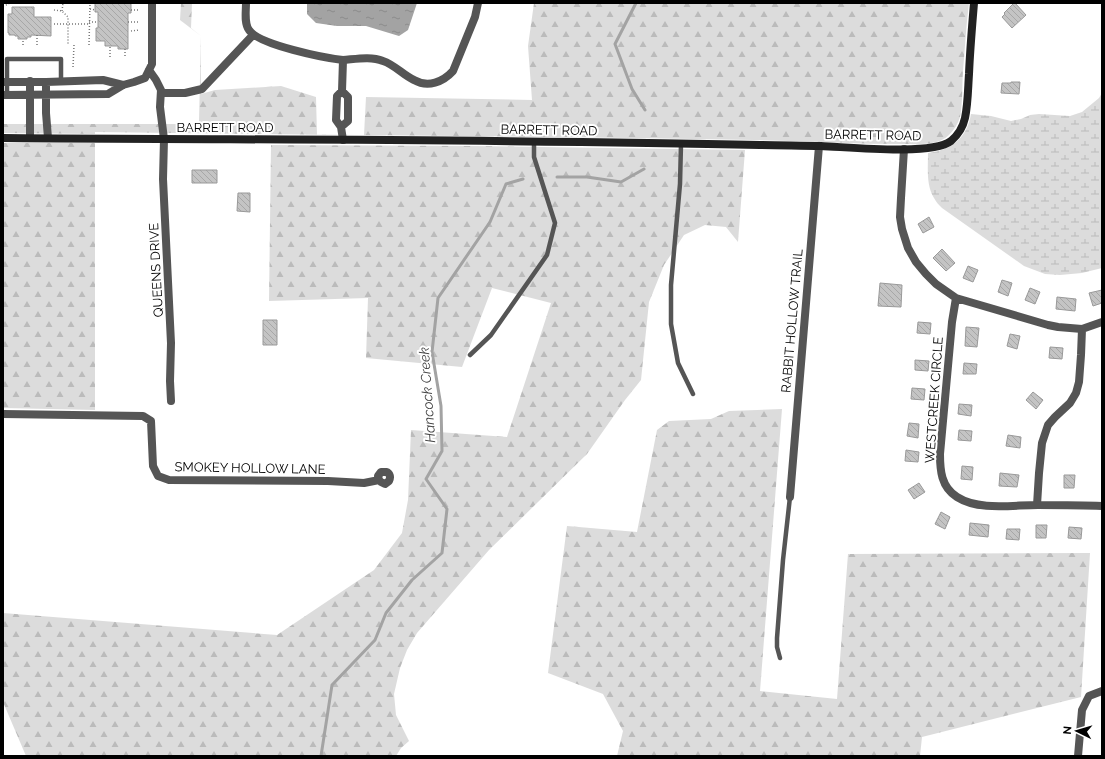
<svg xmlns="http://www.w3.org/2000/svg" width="1105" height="759" viewBox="0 0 1105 759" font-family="Raleway,sans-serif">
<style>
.forest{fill:url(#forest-firs)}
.wetland{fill:url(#wetland-marsh)}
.water{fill:url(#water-ripples)}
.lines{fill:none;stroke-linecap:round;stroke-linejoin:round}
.stream{stroke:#a3a3a3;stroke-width:3}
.building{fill:url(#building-back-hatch);stroke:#999}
.path{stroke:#777;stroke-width:1.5;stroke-dasharray:1 2;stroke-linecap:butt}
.lane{stroke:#555;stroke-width:4.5}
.street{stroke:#555;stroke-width:8}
.secondary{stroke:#222;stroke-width:8}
.labels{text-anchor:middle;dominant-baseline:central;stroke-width:4;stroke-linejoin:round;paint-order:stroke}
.street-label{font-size:13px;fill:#000;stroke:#fff}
.water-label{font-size:14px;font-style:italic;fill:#444;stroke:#fff}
</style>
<defs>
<pattern id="forest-firs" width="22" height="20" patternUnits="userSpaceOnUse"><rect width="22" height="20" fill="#dcdcdc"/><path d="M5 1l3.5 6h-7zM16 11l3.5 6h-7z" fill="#bbb"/></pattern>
<pattern id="wetland-marsh" width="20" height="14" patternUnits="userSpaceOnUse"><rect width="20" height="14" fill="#dcdcdc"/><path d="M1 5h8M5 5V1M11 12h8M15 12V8" fill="none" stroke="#bbb"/></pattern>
<pattern id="water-ripples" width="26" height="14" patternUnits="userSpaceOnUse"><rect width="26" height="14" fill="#a3a3a3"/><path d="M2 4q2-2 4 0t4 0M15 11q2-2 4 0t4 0" fill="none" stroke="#8b8b8b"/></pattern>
<pattern id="building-back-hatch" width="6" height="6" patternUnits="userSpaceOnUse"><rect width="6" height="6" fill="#c4c4c4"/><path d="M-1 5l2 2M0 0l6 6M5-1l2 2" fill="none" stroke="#a7a7a7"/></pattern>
</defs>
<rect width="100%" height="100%" fill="#fff"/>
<path class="forest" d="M181,3H192L191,28L201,36V94L215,90L281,86L316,97L317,135H364L366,97L532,100L528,46L534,3H969C966,26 965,48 963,71C962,86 963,102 960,117C958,124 954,130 949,135C938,146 918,144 904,144C854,144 804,141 754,140C534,136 315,135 95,132V134L3,133V124H198L199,121L201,36L180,20Z
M3,143H95V410L3,408Z
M271,145L476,146L745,150L738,242L726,227L705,225L684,235L664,265L649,302L641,380L625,400L587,454L489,550L417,633L407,650L400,668L394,694L396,715L409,741L401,748L396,756H26L3,702V613L277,635L374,570L402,533L408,500L411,430L507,437L551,303L492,288L462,367L366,358L368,298L269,301Z
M782,409L760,691L837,699L848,554L1090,553L1081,697L922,737L920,756H617L623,731L603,694L548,673L567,526L637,532L657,430L669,421L711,419L729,411Z"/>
<path class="wetland" d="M1102,93V268L1082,273L1060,275L1045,274L1024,266L942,208C939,205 936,202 934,198C926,185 928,168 928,153C952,150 967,138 971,114L991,116L1011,121L1021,119L1030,115L1039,114L1070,116L1082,112L1099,98Z"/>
<path class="water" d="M307,3H417L408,30L399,36L366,26H337L316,23L307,14Z"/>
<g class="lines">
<path class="stream" d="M636,3L615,44L632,89L645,110
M557,177H587L621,182L644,169
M321,756L332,685L375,640L386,613L412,580L442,553L447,509L426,479L442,451L441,406L432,352L438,298L490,222L506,184L523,179"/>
</g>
<path class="building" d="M95,3H131V13H128V49H118V46H105V41H96V28H98V12H95Z
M1014,3H1015L1026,15L1012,28L1002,17L1005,14L1004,13Z
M12,7H34V17H51V36L31,35V37H27V39H18V36H15V35H9V33H8V14H12Z
M1011,82H1020L1019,94L1001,93L1002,83H1011Z
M192,170H217V183H192Z
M238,193H250V212L237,211Z
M929,217L934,227L923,233L918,224Z
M942,249L955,263L946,271L933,258Z
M968,266L978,270L973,282L963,278Z
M1002,280L1012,283L1008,296L998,292Z
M880,283L902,285L901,307L878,306Z
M1030,288L1040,292L1035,304L1025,300Z
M1102,290V303L1093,306L1089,293Z
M1057,297L1076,299L1075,311L1056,309Z
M263,320H277V345H263Z
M918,322L931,323L930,334L917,333Z
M966,327L979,328L977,347L965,346Z
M1010,334L1020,336L1017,349L1007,346Z
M1050,347L1063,348L1062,359L1049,358Z
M915,360L929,361L928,371L915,370Z
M964,363L977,364L976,374H963Z
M912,388L925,389L924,400L911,399Z
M1033,392L1043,400L1036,409L1026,400Z
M959,404L972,405L971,416L958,414Z
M909,423L919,424L918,438L907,436Z
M959,430L972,431L971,441L958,440Z
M1008,435L1021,437L1020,448L1006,446Z
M906,450L919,452L918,462L905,461Z
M962,466L973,467L972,480L961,479Z
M1000,473L1019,475L1017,487L999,486Z
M1064,475H1075L1074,488H1064Z
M919,483L925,492L914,499L908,490Z
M941,512L950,517L945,529L935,524Z
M970,523L989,525L988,537L969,535Z
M1036,525H1047L1046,538H1036Z
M1069,527L1082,528L1081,539L1068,538Z
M1007,529H1020L1019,540L1006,539Z"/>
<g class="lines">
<path class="path" d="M3,6L9,4
M90,9L95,10
M54,10L62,11L68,17V45
M131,10H140
M62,11L63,3
M89,22H98
M128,22H140
M54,24H89
M131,31L139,30
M23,45V39
M37,45V33
M89,45L90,3
M125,49V57
M110,57V46
M73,67L74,45"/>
<path class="lane" d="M7,95V59H61V81
M681,144L680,184L671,285V324L678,363L693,394
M470,355L491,335L547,255L555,223L534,157V142
M780,658L777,647V638L783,560L790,497"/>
<path class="street" d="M246,3C246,12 244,23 249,30C259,45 325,58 343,60L342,91
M343,60C356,59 371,56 383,61C395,65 403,75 414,80C428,88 443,82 453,71L475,17L478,3
M149,70L156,80L161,90L160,107L164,139L163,179L171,343L170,381L171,401
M30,81V138
M3,82H46L103,80L123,85
M46,82V113L48,138
M161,93H185L202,89L253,35
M3,95L108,94L123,85L134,82L145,78L152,64V3
M341,127L348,121V97L342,91L337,96L336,120L341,127L343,140
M904,149L901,198L900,217L902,229L908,248L916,262L926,274L936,284L956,298L1048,325L1058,327L1082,329L1102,322
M956,298L952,322L940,454C940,470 941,487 957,497C979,511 1012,505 1038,505C1059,505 1081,505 1102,506
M3,414L143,416L151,421L153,466L158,476L169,480L328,481L364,483L379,480L381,482L385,484L389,481C391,477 390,473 386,472H381L378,476L379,480
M790,497L819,146
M1037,505L1039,473L1042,443L1048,425L1055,417L1070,403L1076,393L1079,382L1081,355L1082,329
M1078,756L1082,710L1089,696L1102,691"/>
<path class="secondary" d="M3,138C255,140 508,139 760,145C781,145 801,146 821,146C848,147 931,156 951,141C958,135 963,127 965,118C968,104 968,88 969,74C970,50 972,27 974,3"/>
</g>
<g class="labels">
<g class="street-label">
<text x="225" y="127">BARRETT ROAD</text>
<text transform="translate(549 130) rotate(1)">BARRETT ROAD</text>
<text transform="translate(873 135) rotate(1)">BARRETT ROAD</text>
<text transform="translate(156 270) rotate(-93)">QUEENS DRIVE</text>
<text transform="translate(792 321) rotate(-85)">RABBIT HOLLOW TRAIL</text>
<text transform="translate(934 400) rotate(-86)">WESTCREEK CIRCLE</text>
<text transform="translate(250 468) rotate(1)">SMOKEY HOLLOW LANE</text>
</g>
<g class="water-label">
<text transform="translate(427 395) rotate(-94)">Hancock Creek</text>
</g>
</g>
<rect width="1105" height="759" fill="none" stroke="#000000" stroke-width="8"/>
<g transform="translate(1077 731) rotate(275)" stroke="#ffffff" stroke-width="3" paint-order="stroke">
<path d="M0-3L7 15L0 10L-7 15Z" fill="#000000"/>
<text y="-6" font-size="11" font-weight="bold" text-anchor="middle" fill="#000000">N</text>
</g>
</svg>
